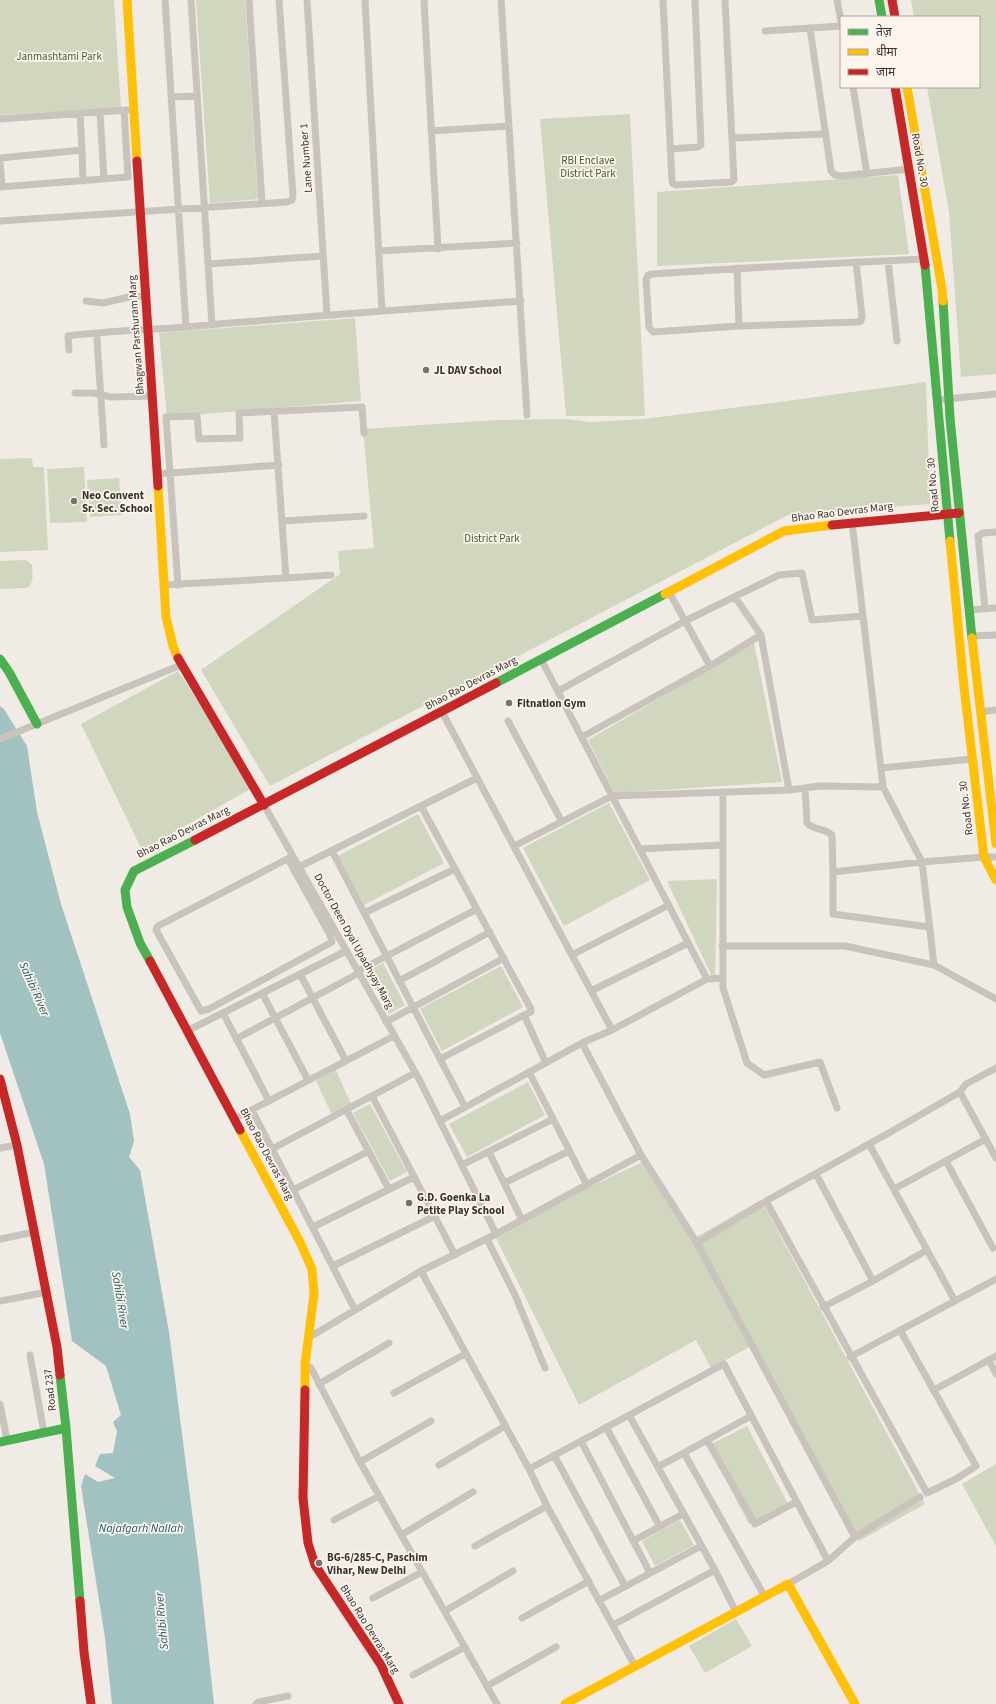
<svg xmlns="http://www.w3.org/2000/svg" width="996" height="1704" viewBox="0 0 996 1704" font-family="'Source Sans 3','Noto Sans Devanagari',sans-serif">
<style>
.green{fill:#d1d6bf}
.water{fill:#a1c2c1}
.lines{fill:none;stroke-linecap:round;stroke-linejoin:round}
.street{stroke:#c9c3be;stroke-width:7}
.fast{stroke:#4caf50;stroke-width:9}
.slow{stroke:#ffc107;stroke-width:9}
.jam{stroke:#c62828;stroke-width:9}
.poi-dot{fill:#7a716c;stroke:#fbf5ee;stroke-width:1.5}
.labels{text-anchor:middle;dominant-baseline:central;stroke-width:3.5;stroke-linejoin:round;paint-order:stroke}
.park-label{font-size:11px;fill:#4a5a2e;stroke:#fbf5ee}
.street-label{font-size:11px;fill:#3b302b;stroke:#fbf5ee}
.poi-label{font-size:11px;font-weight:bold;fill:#3b302b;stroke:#fbf5ee;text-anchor:start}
.water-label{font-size:12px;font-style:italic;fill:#1f5a5e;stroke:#fbf5ee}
</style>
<rect width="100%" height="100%" fill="#f0ebe5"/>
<path class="green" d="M0,0H114L121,108L0,115Z
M196,0H245L258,199L210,203Z
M911,0H996V374L961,377L949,212L927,87H979V17H914Z
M630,114L645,416H566L540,119Z
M898,175L909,254L657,266V192Z
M355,318L361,401L167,417L159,333Z
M926,382L930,504L788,515L270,786L201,670L340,574L338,551L374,548L363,429L497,420L567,419L590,422L643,419L772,403Z
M32,458L33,467H44L48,550L0,552V459Z
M84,467L87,522L50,523L47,469Z
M119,478L122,515L90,517L87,480Z
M26,560L32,565C32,573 35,582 27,588L0,589V561Z
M754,643L782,782L615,793L588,740Z
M178,671L254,787L142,850L81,724Z
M609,803L650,880L564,926L523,848Z
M418,814L444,863L364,905L338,856Z
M717,879L715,983L667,881Z
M383,963L405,1005L389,1014L366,972Z
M501,966L523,1007L442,1051L420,1009Z
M336,1070L351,1104L332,1115L316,1081Z
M528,1082L545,1115L467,1157L449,1124Z
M370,1104L407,1172L390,1181L353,1113Z
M647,1160L691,1240L761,1200L925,1504L859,1541L751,1346L711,1368L696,1340L579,1405L493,1232Z
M747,1426L788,1504L749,1524L708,1446Z
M996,1464V1546L962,1484Z
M680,1520L694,1545L655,1566L642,1541Z
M736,1619L752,1646L705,1673L689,1646Z"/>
<path class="water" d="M0,706L4,709L27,746L37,812L61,904L130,1114L134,1141L129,1157L140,1170L169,1332L199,1567L214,1704H112L105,1638L81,1486L85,1474L98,1482L115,1478L95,1466L100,1454L113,1453L117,1431L113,1422L121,1415L106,1366L72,1341L44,1164L0,1033Z"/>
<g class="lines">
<path class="street" d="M165,0L186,327
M191,0L212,325
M249,0L262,203
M307,0L327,315
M365,0L382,311
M424,0L438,249
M501,0L527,415
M663,0L672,181L673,184L676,185L731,182L734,180L725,0
M837,0L841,21
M810,28L831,171L835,175L842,176L910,169
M765,31L841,26
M853,87L867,174
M172,97L197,96
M100,112L104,179
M0,119L127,110
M431,131L509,126
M733,138L825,134
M670,149L698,147L701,145L695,0
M82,150L83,181
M0,158L82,150L80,113
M0,162L2,186
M0,187L128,177L124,110
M0,221L287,202L292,200L293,196L279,0
M379,251L517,243
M888,261L897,341
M856,262L862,317L861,321L857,322L739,326L653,332L649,327L646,279L648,275L652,274C743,268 834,263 925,259
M208,264L323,256
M737,268L739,326
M86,301L103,303L129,297L145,296
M97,339L104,445
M69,350L68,336C107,331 147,330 186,327C297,317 409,309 521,301
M75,393H93L111,397L152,396
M937,400L996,394
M157,474L279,465
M282,521L364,516
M852,522L883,787L922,862L934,965
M286,578L331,575
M164,585L286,578L274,411
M178,585L166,417L197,416L199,439L240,438L239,413L362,407L364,433
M669,592L710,666
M735,597L761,635L789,790
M985,609L978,536L983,533L996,532
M969,610L996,608
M972,636L996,635
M541,659L707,979
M558,691L685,621L779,575L802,573L812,620L863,616
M442,712L612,1030
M980,712L996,710
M508,721L562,822
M582,737L710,666L761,635
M0,739L181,665
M881,768L972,759
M805,788L807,823C813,830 825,828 832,835L833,872L922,862L984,857H996
M723,792V988L747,1063L764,1075L820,1062L837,1108
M264,805L419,1079L496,1234
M421,806L531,1009V1012L524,1015L440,1059
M514,846L612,796L789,790L820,786L883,787
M639,849L722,845
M332,851L465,1107
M288,859L330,935L332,942L209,1009L201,1011L156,930L158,926L293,856
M299,867L477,778
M833,872V914L929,927
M364,913L455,869
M722,946H845L934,965L996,999
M572,955L669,905
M358,971L477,909
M300,974L346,1061
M399,981L490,932
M591,991L688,943
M262,993L308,1080
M223,1013L269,1101
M524,1015L546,1063
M386,1022L504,958
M187,1031L346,951
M236,1039L359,973
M582,1043L641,1155L697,1243L855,1537
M529,1072L587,1185
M960,1092L996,1158
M372,1096L455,1255
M346,1109L389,1189
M252,1110L355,1310
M234,1119L394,1036
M440,1121L582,1043L612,1030L707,979L723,978
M869,1144L955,1301
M0,1148L17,1145
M272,1149L415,1073
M489,1152L522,1220
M946,1161L993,1248
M462,1165L553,1119
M816,1174L873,1281L823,1307
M504,1183L569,1151
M894,1189L986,1139
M293,1190L369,1151
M313,1227L414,1177
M0,1239L34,1232
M487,1239L515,1295L545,1368
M697,1243L761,1204
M333,1266L435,1216
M421,1271L529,1469L547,1506L635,1666
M873,1281L927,1250
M0,1301L47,1292
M900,1330L976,1466L956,1479L927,1493L766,1201L887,1134L960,1092L966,1084L996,1068
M308,1338L421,1271L496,1234L641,1155
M30,1355L44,1433
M850,1357L996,1279
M989,1360L996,1374
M305,1364L311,1368L360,1462L497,1704
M319,1384L389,1343
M934,1390L996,1356
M394,1393L465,1354
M0,1404L7,1440
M629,1415L715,1570L736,1612
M606,1427L660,1527
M707,1440L755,1524L796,1502
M581,1441L650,1573
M684,1453L765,1597
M554,1455L625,1586
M360,1462L431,1421
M439,1465L505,1426
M658,1467L751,1416
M529,1469L724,1364L828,1561
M334,1520L379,1496
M401,1535L473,1492
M633,1541L683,1514
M475,1546L547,1506
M788,1584L828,1561L855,1537L920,1497
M373,1598L422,1572
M600,1600L701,1546
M445,1611L513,1571
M522,1618L589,1581
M613,1625L715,1570
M413,1675L465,1647
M487,1686L556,1647
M256,1704L259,1702L288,1696"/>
<path class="fast" d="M879,0L882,17
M925,265L950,541
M943,301L950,418L972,638
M0,659L9,672L37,724
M496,683L665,594
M150,961L140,943L127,907L125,890L134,871L195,840
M60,1375L66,1428L80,1601
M0,1442L66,1428"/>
<path class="slow" d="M127,0L137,161
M907,87L942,289L943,301
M158,486L166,617L173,646L178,658
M950,541L964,687L984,857L996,880
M665,594L784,531L832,525
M972,638L996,844
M240,1130L300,1242L312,1269L314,1294L305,1364V1390
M565,1704L788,1584L855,1704"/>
<path class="jam" d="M892,0L895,17
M895,87L925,265
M137,161L158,486
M832,525L959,513
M178,658L264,805
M195,840L496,683
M150,961L240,1130
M0,1079L17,1145L57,1347L60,1375
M305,1390L303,1498L308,1543L315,1565L381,1665L399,1704
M80,1601L84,1652L91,1704"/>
</g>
<g class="poi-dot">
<circle cx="426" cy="370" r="4"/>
<circle cx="74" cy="501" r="4"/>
<circle cx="509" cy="703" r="4"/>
<circle cx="409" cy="1203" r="4"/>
<circle cx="319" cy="1563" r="4"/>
</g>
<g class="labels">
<g class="park-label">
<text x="59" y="56">Janmashtami Park</text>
<text x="588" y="160">RBI Enclave<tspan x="588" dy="13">District Park</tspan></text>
<text x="492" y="538">District Park</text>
</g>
<g class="street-label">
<text transform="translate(306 158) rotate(-94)">Lane Number 1</text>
<text transform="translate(920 160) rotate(80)">Road No. 30</text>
<text transform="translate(136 335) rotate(-94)">Bhagwan Parshuram Marg</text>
<text transform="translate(933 485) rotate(-95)">Road No. 30</text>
<text transform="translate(842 512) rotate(-7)">Bhao Rao Devras Marg</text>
<text transform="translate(471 683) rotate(-28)">Bhao Rao Devras Marg</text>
<text transform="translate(966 808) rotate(-97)">Road No. 30</text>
<text transform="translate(183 832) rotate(-27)">Bhao Rao Devras Marg</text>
<text transform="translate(354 941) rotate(61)">Doctor Deen Dyal Upadhyay Marg</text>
<text transform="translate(267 1154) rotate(62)">Bhao Rao Devras Marg</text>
<text transform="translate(50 1390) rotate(-96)">Road 237</text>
<text transform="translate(370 1629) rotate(58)">Bhao Rao Devras Marg</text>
</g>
<g class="poi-label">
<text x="434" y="370">JL DAV School</text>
<text x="82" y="495">Neo Convent<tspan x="82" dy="13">Sr. Sec. School</tspan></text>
<text x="517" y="703">Fitnation Gym</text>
<text x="417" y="1197">G.D. Goenka La<tspan x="417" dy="13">Petite Play School</tspan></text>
<text x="327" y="1557">BG-6/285-C, Paschim<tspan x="327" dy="13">Vihar, New Delhi</tspan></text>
</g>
<g class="water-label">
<text transform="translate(34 989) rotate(66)">Sahibi River</text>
<text transform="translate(120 1300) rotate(81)">Sahibi River</text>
<text x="141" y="1528">Najafgarh Nallah</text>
<text transform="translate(162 1621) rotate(-95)">Sahibi River</text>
</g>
</g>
<rect x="840" y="16" width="140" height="72" fill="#fbf5ee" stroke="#aea6a0"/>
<rect x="848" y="29" width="20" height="6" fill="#4caf50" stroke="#aea6a0"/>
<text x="876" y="36" font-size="12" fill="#3b302b">तेज़</text>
<rect x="848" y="49" width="20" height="6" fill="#ffc107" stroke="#aea6a0"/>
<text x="876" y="56" font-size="12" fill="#3b302b">धीमा</text>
<rect x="848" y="69" width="20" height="6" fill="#c62828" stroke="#aea6a0"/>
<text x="876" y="76" font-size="12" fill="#3b302b">जाम</text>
</svg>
